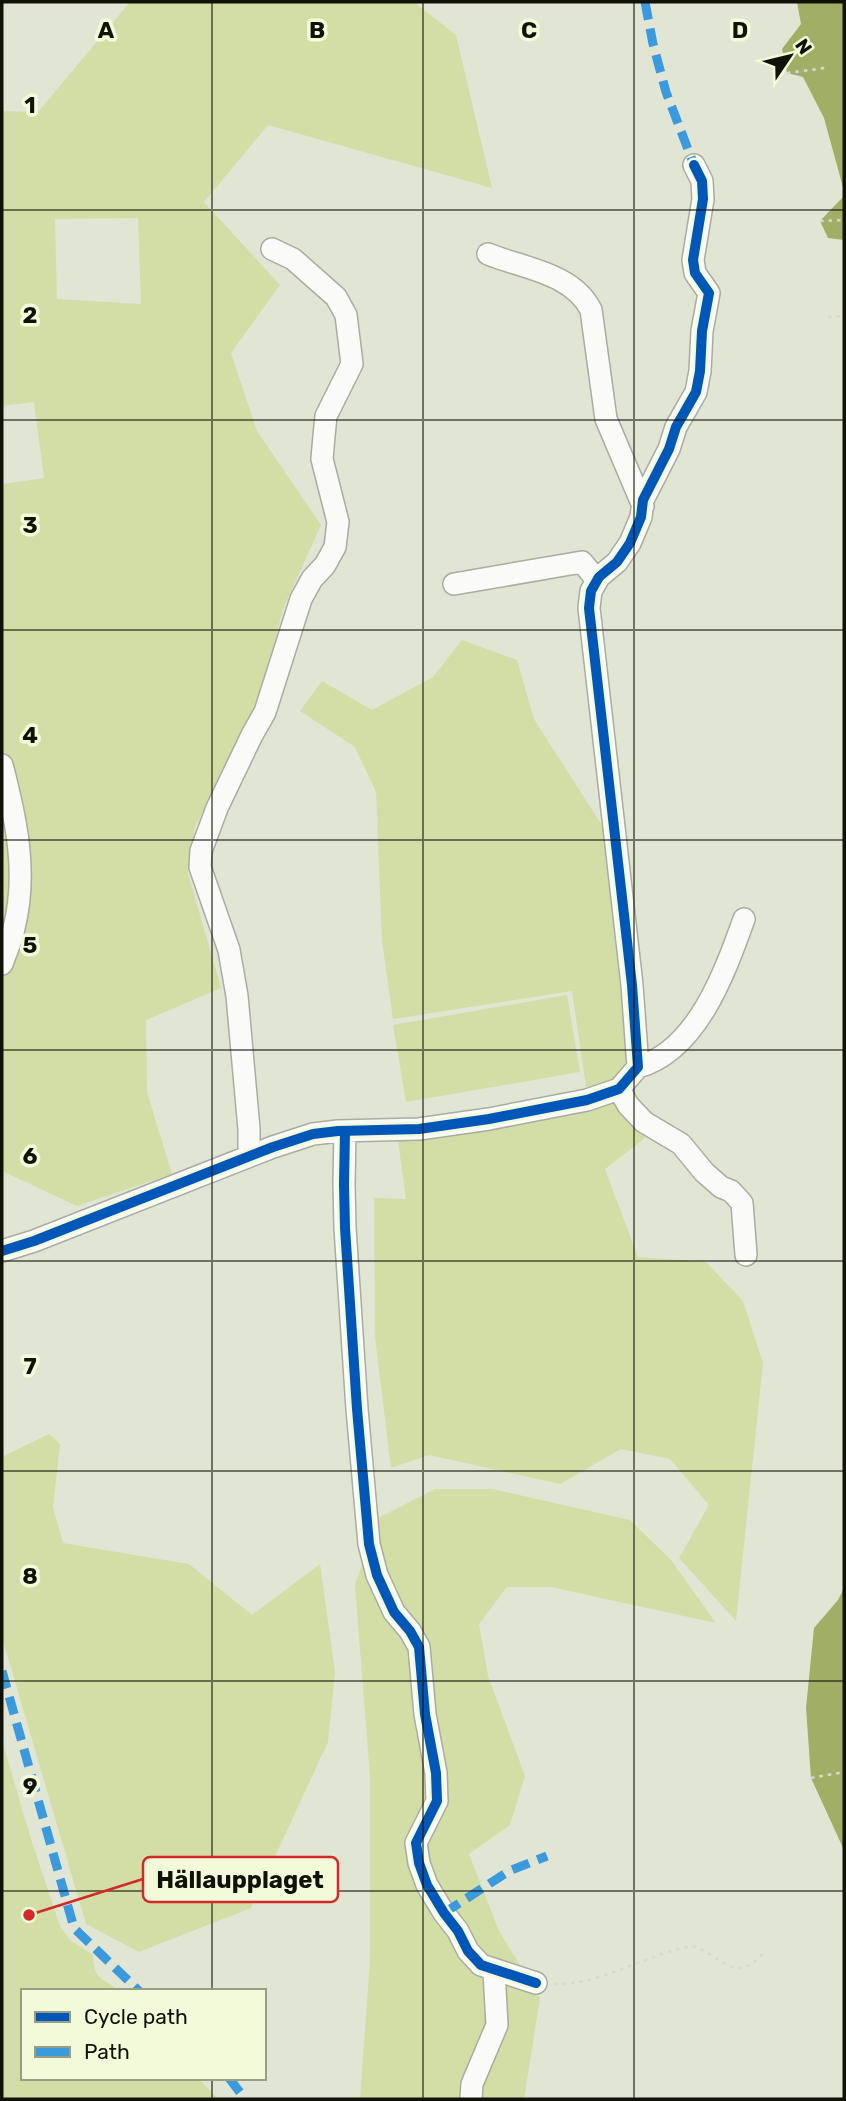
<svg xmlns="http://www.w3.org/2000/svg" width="846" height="2101" viewBox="0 0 846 2101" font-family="Rubik,sans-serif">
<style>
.green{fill:#d2dea5;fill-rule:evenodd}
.water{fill:#a1ae65}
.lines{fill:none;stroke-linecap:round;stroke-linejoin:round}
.minor-casing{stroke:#a9ac9f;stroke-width:24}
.path{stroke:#d7d8d2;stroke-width:2.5;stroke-dasharray:3.5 5;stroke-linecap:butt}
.minor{stroke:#fafbf9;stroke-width:21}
.quiet{stroke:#3a9add;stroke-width:9;stroke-dasharray:18 9;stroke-linecap:butt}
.cycleway-casing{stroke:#f2fad9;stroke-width:15}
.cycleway{stroke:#0057b8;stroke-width:10}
.grid{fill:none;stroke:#101208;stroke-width:2;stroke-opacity:0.55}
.grid-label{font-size:23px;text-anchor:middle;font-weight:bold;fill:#101208;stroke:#f2fad9;stroke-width:7;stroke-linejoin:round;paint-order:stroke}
.leader{fill:none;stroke:#d62828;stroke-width:2.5}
.callout-dot{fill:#d62828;stroke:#f2fad9;stroke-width:2.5}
.callout{fill:#f2fad9;stroke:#d62828;stroke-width:2.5}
.callout-label{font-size:24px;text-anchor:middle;font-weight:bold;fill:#101208}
</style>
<rect width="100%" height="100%" fill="#e1e5d4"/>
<path class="green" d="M130,2H414L456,35L492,188L268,125L204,202L280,285L231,353L257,431L321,525L283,609L259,702L195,827L188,873L221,988L146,1020L147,1092L172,1174L77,1206L2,1171V484L44,478L34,402L2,406V111L38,112ZM138,218L141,304L57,299L55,219Z
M462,640L517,660L534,719L603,827L628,1061L613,1084L645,1138L605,1169L638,1257L706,1262L743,1301L763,1363L736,1621L679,1558L709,1505L670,1459L621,1449L560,1484L429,1455L391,1468L375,1337L374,1198L406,1199L398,1141L556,1116L589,1107L572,991L393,1019L382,941L376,792L355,747L300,711L322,681L372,710L433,677Z
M567,995L580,1072L406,1102L393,1025Z
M49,1434L60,1444L53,1507L63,1543L189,1564L252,1615L320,1564L335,1672L328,1742L251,1908L139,1952L86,1924L2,1637V1457Z
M435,1489H492L630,1520L671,1560L716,1623L551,1587H507L479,1624L488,1676L525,1776L510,1825L469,1854L499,1931L540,1998L524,2099H360L370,1959V1777L355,1585L378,1518Z
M2,1741L32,1842L60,1926L70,1940L93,1955C94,1982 102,1976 119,1991H23V2078H198L218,2099H2Z"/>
<path class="water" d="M797,2H844V191L824,118L803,77L787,73L782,49L801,24Z
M844,196V240L828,238L820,221Z
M844,1588V1850L811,1778L806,1708L814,1628L838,1600Z"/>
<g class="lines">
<defs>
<path id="minor" d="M488,254C522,268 573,273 591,310L606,419L643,506
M454,584L582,562L597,580
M2,765C16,818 28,873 14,928C12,940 6,952 2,964
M638,1067C697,1051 725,972 744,919
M619,1089L628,1105L644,1122L681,1144L704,1172L721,1187L731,1191L742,1203L746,1255
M345,1131L344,1184L345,1228L357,1409L369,1544L377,1575L394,1612L410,1631L419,1647L425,1714L436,1773L437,1801L416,1843L419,1863L427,1885L444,1913L458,1931L468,1951L481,1965L536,1983
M249,1156V1129L237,996L229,950L200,867L201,851L217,808L252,735L265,712L301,599L312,579L325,565L335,547L338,522L322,459L324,436L326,416L352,364L346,315L336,297L293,259L272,249
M2,1251L34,1241L273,1147L313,1134L338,1131L419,1129L489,1119L587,1100L619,1089L638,1067L632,985L589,608L591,591L599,577L617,562L630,543L641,517L643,500L669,449L676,427L696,392L700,371L702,331L709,293L695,273L693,260L703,199L702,181L694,165
M471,2099L472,2084L497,2025L494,1971"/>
</defs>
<use href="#minor" class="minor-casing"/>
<path class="path" d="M787,73L825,68
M820,221L844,220
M828,317L844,316
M811,1778L844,1772
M554,1984C600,1986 648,1953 693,1946C724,1957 736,1987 766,1950"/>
<use href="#minor" class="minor"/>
<path class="quiet" d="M645,2L653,44L666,92L694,165
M2,1671L74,1928L139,1991
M444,1913L509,1871L547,1856
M229,2078L245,2099"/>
<defs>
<path id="cycleway" d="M345,1131L344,1184L345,1228L357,1409L369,1544L377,1575L394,1612L410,1631L419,1647L425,1714L436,1773L437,1801L416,1843L419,1863L427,1885L444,1913L458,1931L468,1951L481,1965L536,1983
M2,1251L34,1241L273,1147L313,1134L338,1131L419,1129L489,1119L587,1100L619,1089L638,1067L632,985L589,608L591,591L599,577L617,562L630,543L641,517L643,500L669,449L676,427L696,392L700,371L702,331L709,293L695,273L693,260L703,199L702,181L694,165"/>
</defs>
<use href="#cycleway" class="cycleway-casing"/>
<use href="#cycleway" class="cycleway"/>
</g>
<path class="grid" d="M212,2V1991M423,2V2099M634,2V2099M2,210H844M2,420H844M2,630H844M2,840H844M2,1050H844M2,1261H844M2,1471H844M2,1681H844M2,1891H844M212,2078V2099"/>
<g class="grid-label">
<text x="106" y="38">A</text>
<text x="317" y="38">B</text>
<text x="529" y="38">C</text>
<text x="740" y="38">D</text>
<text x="30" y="113">1</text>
<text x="30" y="323">2</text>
<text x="30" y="533">3</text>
<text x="30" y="743">4</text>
<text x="30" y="953">5</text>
<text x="30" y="1164">6</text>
<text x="30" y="1374">7</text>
<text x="30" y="1584">8</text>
<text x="30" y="1794">9</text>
</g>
<path class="leader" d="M29 1915L143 1879"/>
<circle class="callout-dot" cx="29" cy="1915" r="7"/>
<rect class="callout" x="143" y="1857" width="195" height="45" rx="7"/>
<g class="callout-label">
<text x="240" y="1888">Hällaupplaget</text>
</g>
<rect width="846" height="2101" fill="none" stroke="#101208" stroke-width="7"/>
<rect x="21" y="1989" width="245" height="91" fill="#f2fad9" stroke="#989d85" stroke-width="2"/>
<rect x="35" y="2012" width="35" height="10" fill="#0057b8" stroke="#989d85" stroke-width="2"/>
<text x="84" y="2024" font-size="21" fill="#101208">Cycle path</text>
<rect x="35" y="2047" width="35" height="10" fill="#3a9add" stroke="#989d85" stroke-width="2"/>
<text x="84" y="2059" font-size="21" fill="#101208">Path</text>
<g transform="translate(790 56) rotate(55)" stroke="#f2fad9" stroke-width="5" paint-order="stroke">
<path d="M0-5L12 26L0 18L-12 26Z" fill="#101208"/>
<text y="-10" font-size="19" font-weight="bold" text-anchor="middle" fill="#101208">N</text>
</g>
</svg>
